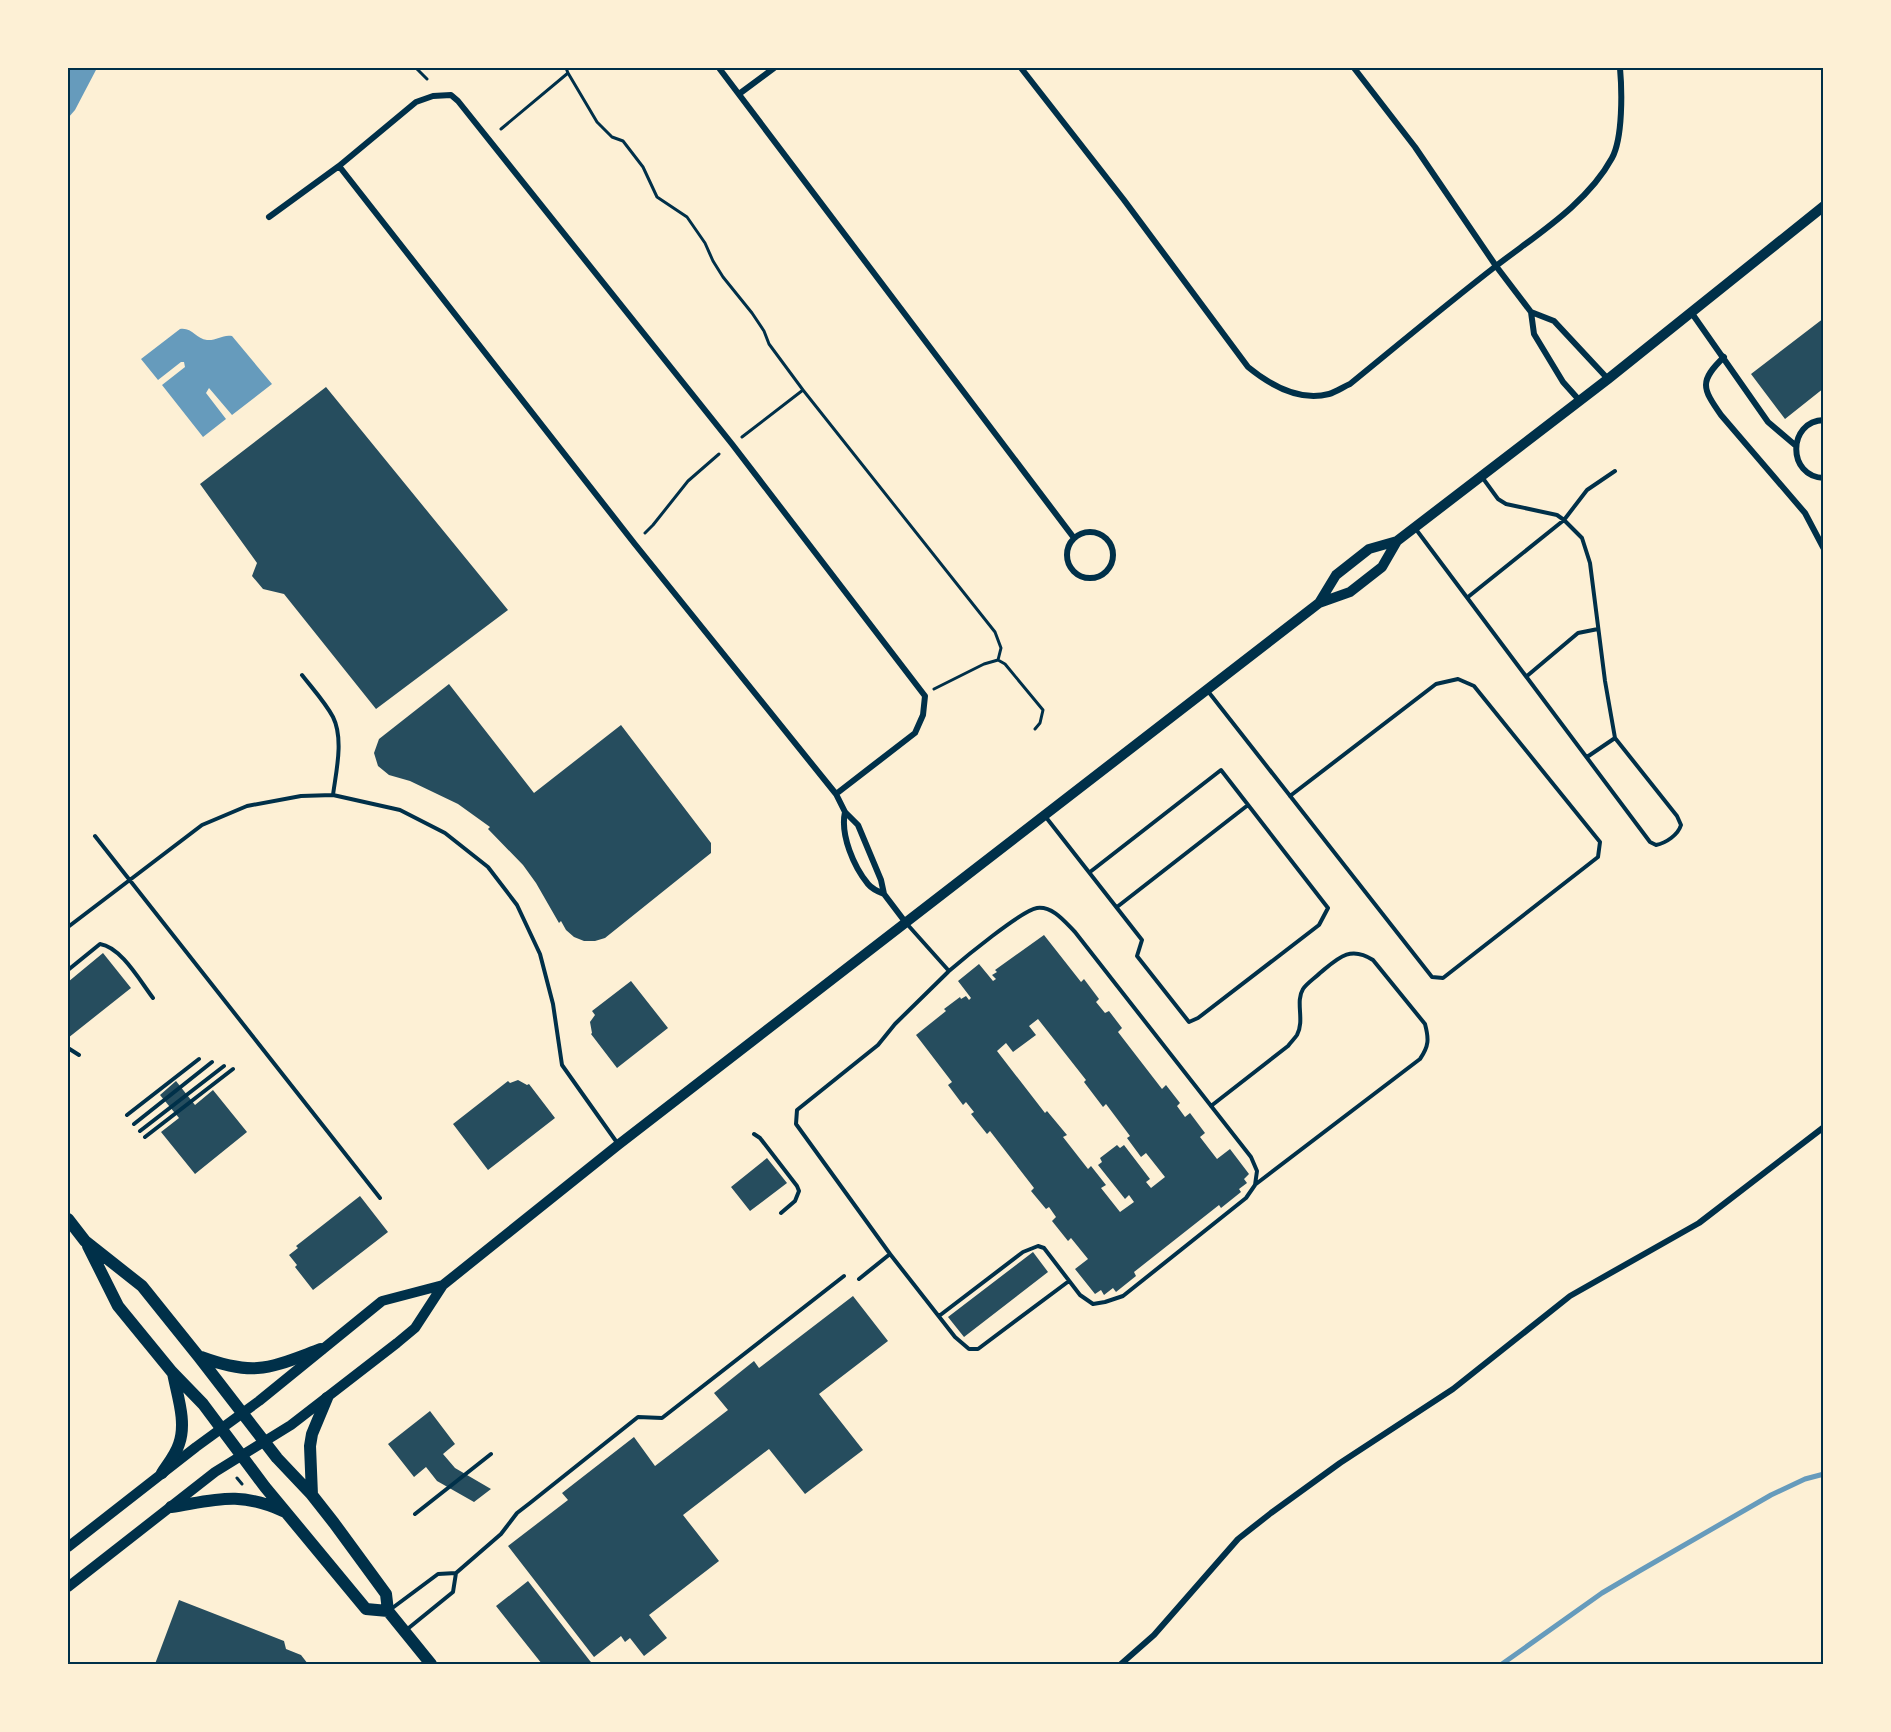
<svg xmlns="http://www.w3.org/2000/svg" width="1891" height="1732" viewBox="0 0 1891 1732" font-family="Ubuntu,sans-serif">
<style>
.water{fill:#669bbc}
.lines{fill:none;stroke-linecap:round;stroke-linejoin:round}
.stream{stroke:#669bbc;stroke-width:5}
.building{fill:#264d5e;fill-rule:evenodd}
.path{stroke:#003049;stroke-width:3}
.service{stroke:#003049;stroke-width:4}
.minor{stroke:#003049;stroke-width:6}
.secondary{stroke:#003049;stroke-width:10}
.primary{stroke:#003049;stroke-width:12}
.neatline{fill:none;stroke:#003049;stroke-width:2}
</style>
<rect width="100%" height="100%" fill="#fdf0d5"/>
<path class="water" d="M68,68H97L75,110L68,118Z
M180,329C192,327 196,339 207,340C216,341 223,334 232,336L272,384L232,415L209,388L206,393L226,419L203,437L162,385L185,367L184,362H181L158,380L141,359Z"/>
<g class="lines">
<path class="stream" d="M1502,1664L1602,1593L1641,1570L1771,1495L1805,1479L1824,1474"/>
</g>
<path class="building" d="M1824,318V388L1785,419L1751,374Z
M326,387L508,610L376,709L284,594L263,589L252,576L257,563L200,484Z
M449,684L534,793L621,725L711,843V853L605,938L595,941H584L574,937L566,930L561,921L559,923L536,883L523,865L488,829L490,827L458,804L410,781L389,775L378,766L374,753L379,739Z
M1044,935L1081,982L1084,979L1099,999L1096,1002L1105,1013L1109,1011L1122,1028L1118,1032L1162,1089L1166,1085L1180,1103L1177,1106L1185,1117L1190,1113L1205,1133L1200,1137L1217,1159L1230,1149L1249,1174L1244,1179L1247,1183L1239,1189L1241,1192L1221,1208L1219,1205L1134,1272L1136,1276L1116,1292L1113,1288L1104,1295L1101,1290L1095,1294L1075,1269L1088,1259L1071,1238L1068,1241L1052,1221L1056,1217L1049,1207L1046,1209L1031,1191L1034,1188L990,1131L987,1134L971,1114L974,1112L966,1102L963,1105L948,1085L952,1082L916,1035L946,1011L944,1009L960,997L961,999L966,996L969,1000L971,998L958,981L979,964L993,981L996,979L992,975L997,972L995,970ZM1038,1019L1086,1080L1084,1082L1103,1107L1106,1104L1130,1136L1127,1138L1141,1157L1146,1153L1165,1177L1151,1188L1146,1182L1150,1179L1124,1145L1120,1148L1117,1145L1100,1158L1102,1162L1098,1165L1125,1199L1129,1195L1134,1202L1120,1212L1101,1188L1106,1185L1091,1166L1088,1169L1063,1137L1067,1135L1047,1111L1045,1113L997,1051L1006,1043L1013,1052L1036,1035L1029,1026Z
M103,953L131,988L68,1038V982Z
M631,981L668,1028L617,1068L591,1034L592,1033L590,1022L595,1015L592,1011Z
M518,1080L527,1085L529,1084L555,1118L488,1170L453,1124L508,1081L510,1083Z
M176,1081L195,1105L213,1090L247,1132L195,1174L161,1132L179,1118L160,1095Z
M767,1158L787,1183L750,1211L731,1187Z
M360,1196L388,1232L313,1290L295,1267L297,1265L289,1255L298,1248L296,1246Z
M1033,1252L1048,1272L964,1337L948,1317Z
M853,1296L888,1341L819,1394L863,1450L805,1494L769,1449L683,1515L719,1561L649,1615L667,1638L644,1656L630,1638L625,1642L621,1636L594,1657L508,1546L568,1500L562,1493L634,1437L655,1466L728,1410L714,1393L754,1361L759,1368Z
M430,1411L455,1444L443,1454L455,1468L491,1489L474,1502L437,1481L426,1467L414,1477L388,1444Z
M528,1581L590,1661L593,1664H542L496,1606Z
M179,1600L284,1641L286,1649L301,1655L308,1664H155Z"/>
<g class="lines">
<path class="path" d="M416,68L427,79
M568,73L597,122L612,137L623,141L643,167L657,197L687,217L705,243L713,261L723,277L752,313L764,331L769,344L803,390
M501,129L568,73L566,68
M742,437L803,390L995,632L1001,648L998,660
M645,533L653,525L688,481L719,454
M934,689L984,664L998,660L1005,664L1043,710L1040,723L1035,729
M237,1478L242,1484"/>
<path class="service" d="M1415,528L1650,842L1656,845C1666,843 1678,835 1681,825L1677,816L1615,738L1605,681L1590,563L1582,538L1564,520L1557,515L1506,504L1498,499L1482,477
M1468,597L1564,520L1587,490L1615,471
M302,675C312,688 325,702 333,717C344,739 336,772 333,795
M1527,676L1578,633L1598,629
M1207,690C1282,786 1357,881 1432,977L1443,978L1598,857L1600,842L1474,686L1458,679L1436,684L1290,796
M1587,757L1615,738
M1045,816L1142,940L1137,956L1189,1022L1198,1018L1319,925L1328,908L1221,770L1090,872
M95,836L380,1198
M1117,907L1248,805
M907,924L949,971C963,959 1022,910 1037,908C1053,906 1065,922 1075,932L1251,1157L1257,1171L1255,1185L1246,1198L1123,1296L1105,1302L1093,1304L1080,1295L1044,1248L1038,1246L1023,1252L939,1316
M68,927L202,825L247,806L301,796L333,795L400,810L445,833L488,867L517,905L540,954L553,1004L562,1065L618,1144
M68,970L100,944C121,947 140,981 153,998
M68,1048L79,1055
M1211,1106L1288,1046C1291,1042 1295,1038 1297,1035C1305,1020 1295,1002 1303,989C1307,983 1315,978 1320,973C1338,958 1350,945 1373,960L1425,1024C1429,1039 1429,1046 1420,1059L1256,1184
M127,1115L199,1059
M134,1124L212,1062
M140,1131L224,1066
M754,1134L760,1138L797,1186L799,1191L795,1201L781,1213
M145,1137L233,1069
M890,1254L796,1124L797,1110L878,1045L895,1024L948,972
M859,1279L890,1254L955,1337L969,1349H978L1069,1281
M415,1514L491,1454
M391,1609L438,1574L456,1573
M405,1631L453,1592L456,1573L501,1534L517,1513L530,1503L638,1417L662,1418L844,1276"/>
<path class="minor" d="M719,68L1074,538
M1021,68L1124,200L1248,367C1270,385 1299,402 1329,394C1336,392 1343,387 1350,384C1399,344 1447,304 1496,266C1536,235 1587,204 1612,158C1623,138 1622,90 1620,68
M1354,68L1415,147L1496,266L1531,312L1534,334L1563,382L1580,401
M739,94L774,68
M339,166L634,543L836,794L845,812L858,825L881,880L884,894L906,923
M269,217L339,166L416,102L433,96L451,95L458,101L732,444L925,696L923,715L915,733L836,794
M1531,312L1554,321L1608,379
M1691,312L1768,422L1795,445
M1724,357C1699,381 1702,388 1721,415L1805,513L1824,549
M1824,420C1787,421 1787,477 1824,478
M1067 555a23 23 0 1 1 46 0a23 23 0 1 1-46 0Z
M845,812C840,835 854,867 868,884C872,889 879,892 884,894
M1121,1664L1154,1635L1238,1539L1271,1513L1340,1463L1453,1389L1570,1296L1699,1223L1824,1127"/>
<path class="secondary" d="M1319,603L1336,575L1369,549L1397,541L1608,379L1824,206
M68,1547L196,1447L259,1401L382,1301L443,1285
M68,1587L215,1472L291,1425L397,1343L415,1328L443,1285L618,1145L1319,603L1350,592L1382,567L1397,541"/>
<path class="primary" d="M68,1219L85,1241L142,1286L199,1357L277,1458L312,1495L334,1523L386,1594L388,1611L431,1664
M88,1246L118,1306L172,1372L203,1404L265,1487L366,1609L388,1611
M201,1357C256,1377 269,1368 321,1349
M162,1473C168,1464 176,1454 179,1444C187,1422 177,1395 173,1373
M312,1495L310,1446L312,1434L327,1398
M171,1507C216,1500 239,1491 283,1511"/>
</g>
<rect width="1891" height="1732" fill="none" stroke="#fdf0d5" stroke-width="138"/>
<rect x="69" y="69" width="1753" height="1594" class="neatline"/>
</svg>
